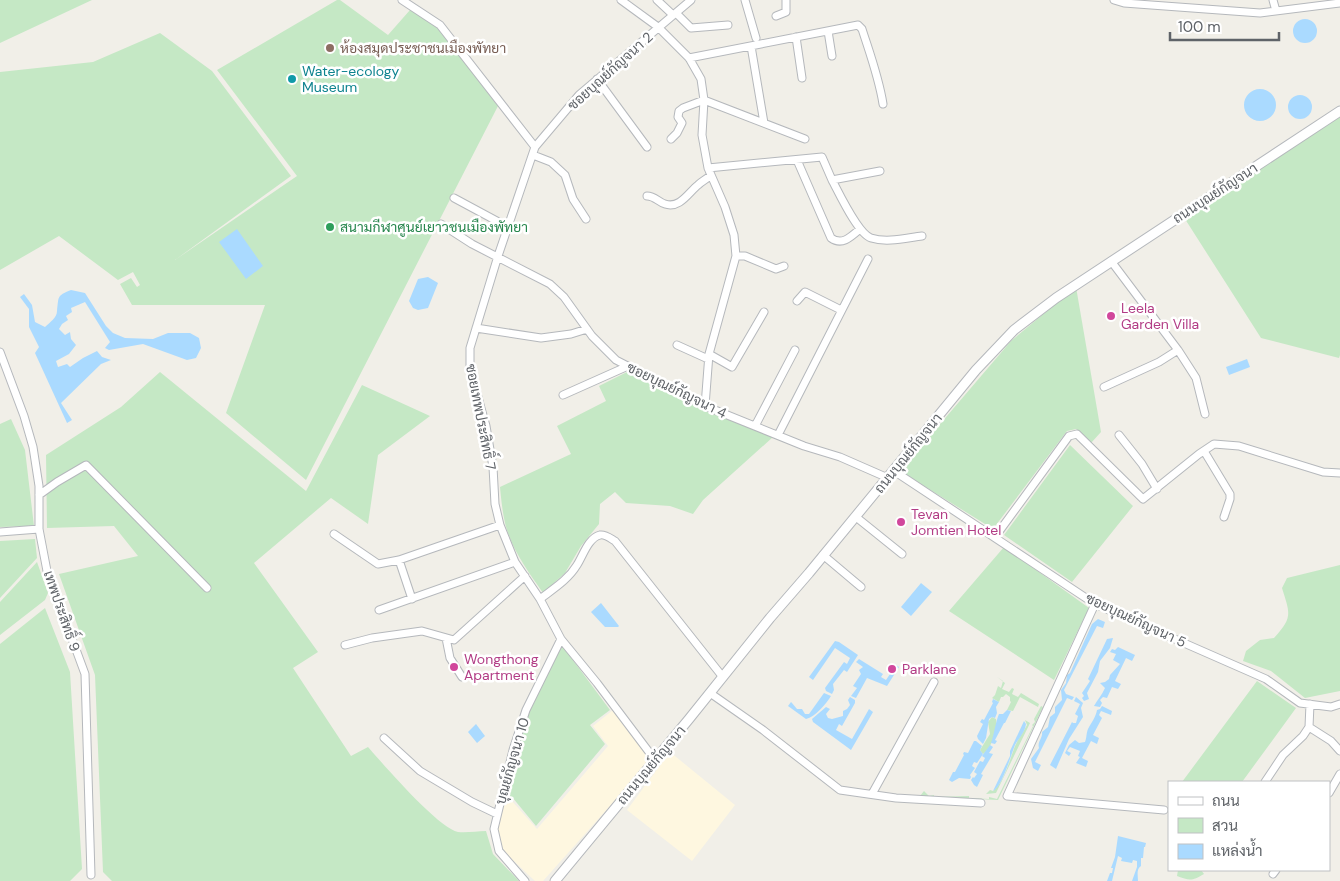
<svg xmlns="http://www.w3.org/2000/svg" width="1340" height="881" viewBox="0 0 1340 881" font-family="'DM Sans',Sarabun,sans-serif">
<style>
.commercial{fill:#fef7e0}
.green{fill:#c5e8c5}
.water{fill:#aadaff}
.lines{fill:none;stroke-linecap:round;stroke-linejoin:round}
.minor-casing{stroke:#b5b8bc;stroke-width:9}
.tertiary-casing{stroke:#b5b8bc;stroke-width:11}
.minor{stroke:#fff;stroke-width:7}
.tertiary{stroke:#fff;stroke-width:9}
.education-dot{fill:#8d6e63;stroke:#fff;stroke-width:2}
.culture-dot{fill:#0f9aa8;stroke:#fff;stroke-width:2}
.leisure-dot{fill:#2e9e5b;stroke:#fff;stroke-width:2}
.hotel-dot{fill:#d1479c;stroke:#fff;stroke-width:2}
.labels{text-anchor:middle;dominant-baseline:central;stroke-width:5;stroke-linejoin:round;paint-order:stroke}
.education-label{font-size:14px;fill:#785e54;stroke:#fff;text-anchor:start}
.culture-label{font-size:14px;fill:#0d838f;stroke:#fff;text-anchor:start}
.street-label{font-size:14px;fill:#5f6368;stroke:#fff}
.leisure-label{font-size:14px;fill:#27864d;stroke:#fff;text-anchor:start}
.hotel-label{font-size:14px;fill:#b23c85;stroke:#fff;text-anchor:start}
</style>
<rect width="100%" height="100%" fill="#f1efe8"/>
<path class="commercial" d="M613,710L651,760L543,881H535L501,849L497,828L505,799L511,800L537,829L608,746L593,726Z
M670,752L735,805L692,861L627,810Z"/>
<path class="green" d="M0,0H92L0,43Z
M337,0H340L388,35L410,10L437,27L498,106L306,480L226,413L265,305H132L120,284L131,278L137,287L140,285L133,272L118,280L59,236L0,270V72L93,62L160,33L212,71L291,176L175,260L297,176L217,70Z
M1340,114V355L1339,358L1261,338L1185,219Z
M1076,287L1101,432L1091,443L1076,429L1067,431L993,529L900,471L1011,341Z
M160,372L306,491L362,385L430,416L378,455L368,524L331,498L254,563L318,652L293,668L351,756L368,747C383,764 438,828 458,832C467,833 477,831 486,831L493,854L519,881H112L103,872L95,675L59,574L138,556L114,526L47,528L46,455L121,407Z
M627,372L708,412L773,437L703,500L693,514L670,506L626,503L615,492L600,504L599,524L581,546L565,573L543,593C527,570 509,546 504,518C502,508 501,497 500,487L571,454L557,426L606,401L599,386Z
M11,419L25,450L34,526L0,527V424Z
M1070,445L1133,506L1072,582L1004,535Z
M35,539L37,558L0,598V541Z
M1004,547L1089,608L1054,680L949,611Z
M37,562L48,593L45,600L0,635V602Z
M1340,565V691L1305,698L1271,671L1243,661L1246,651L1260,640L1274,638C1293,617 1290,614 1282,588L1287,578Z
M45,608L70,672L82,869L70,881H0V644Z
M561,644L610,710L590,725L605,744L536,826L512,797H505L527,715Z
M997,677L1005,683L1002,689L1009,692L1012,688L1014,689L1012,694L1018,697L1021,693L1039,704L1038,707L1020,697L1013,711L1007,710L1011,702L1010,701V697L1006,694L1003,697H1001L999,702L992,698L995,695L998,686L1001,688L1003,681Z
M1257,681L1296,708L1242,782H1182Z
M1041,706L1043,707L998,800L920,796L924,791L929,796L934,795V797L969,796V798L989,799V797L997,799L1033,726L1032,725L1035,722L1034,719Z
M992,717L996,719C998,730 991,749 983,754L980,750L990,734L988,722Z
M1025,720L1030,723L996,793L986,794L990,790L993,791C1004,783 1010,759 1015,746C1018,739 1023,733 1027,725Z
M1178,870H1201L1204,874C1192,881 1190,881 1177,876Z"/>
<path class="water" d="M1293 31a12 12 0 1 1 24 0a12 12 0 1 1-24 0Z
M1244 105a16 16 0 1 1 32 0a16 16 0 1 1-32 0Z
M1288 107a12 12 0 1 1 24 0a12 12 0 1 1-24 0Z
M237,229L263,266L246,279L219,242Z
M428,277L438,283L428,308L418,310L413,308L409,301L418,279Z
M71,290L85,293L106,326L113,333L125,338L153,339L168,333H190L199,338L201,348L196,358L187,360L143,344L109,350L105,348L110,342L85,302L71,308L72,312L66,316L68,320L62,324L59,329L65,335L70,332L71,339L76,345L69,354L56,361L58,367L67,364L70,367L83,358L97,351L102,357L111,360L101,364L61,403L72,420L67,423L35,353L39,347L29,327V309L20,297L24,294L32,305L35,322L45,327C50,322 57,318 57,311C59,297 56,296 71,290Z
M1247,359L1250,367L1229,375L1226,367Z
M921,583L932,592L911,616L901,607Z
M601,603L619,626L618,627H605L591,612Z
M1098,619L1105,622L1103,628L1097,626L1064,690L1066,694L1074,697L1072,700L1067,698L1035,762L1041,765L1038,771L1033,768L1031,759L1039,748C1037,742 1043,738 1042,732L1048,727L1050,717L1055,713V707L1062,700L1061,690L1066,683L1067,675L1070,673L1092,624Z
M1113,638L1110,648L1100,661L1098,672L1087,693L1089,699L1084,701L1082,698L1084,696L1082,693L1090,681L1088,679L1107,639Z
M835,641L839,642L858,655L847,672L844,670L833,684L834,690L832,694L826,691L825,688L844,662L847,664L850,658L835,648L813,680L809,677Z
M1118,647L1135,655L1132,661L1126,658L1115,681L1121,684L1118,689L1112,687L1107,698L1103,697L1100,700L1102,703L1100,707L1094,706C1097,700 1102,695 1105,688L1100,683L1105,682L1109,679L1110,675L1120,664L1113,660L1116,654L1110,652L1112,649L1115,650Z
M859,659L883,674L881,677L886,680L896,665L899,667L887,686L867,678L856,698L851,696L857,688L853,686L861,674L859,670L863,667L856,662Z
M824,693L831,696C826,704 815,717 806,719L788,706L791,702L792,703L797,709H802L805,714H809Z
M850,697L855,700V703L842,726L839,724L836,730L852,739L869,709L873,712L851,750L813,722L812,719L826,707L830,709L826,714L828,718L832,719L843,716V711L847,709L850,705L848,700Z
M1076,697L1083,703L1081,708L1083,717L1069,739L1056,769L1050,765L1072,722L1073,723H1076L1078,716L1075,714L1080,704L1074,701Z
M993,699L999,702L996,707L997,713L995,718L992,717L989,719L986,738L983,744L978,739L977,736L983,724L980,722L982,719L984,720L993,703L992,702Z
M1102,706L1112,711L1111,715L1101,711L1099,715L1102,718L1093,735L1099,738L1097,744L1091,741L1082,758L1088,761L1086,767L1076,763L1080,757L1078,756L1080,751L1070,747L1067,751L1071,753L1069,756L1065,753L1069,745L1075,740L1079,743L1085,742C1087,737 1086,734 1088,729C1091,723 1096,717 1097,710L1100,709Z
M1007,710L1011,711L1005,723H1004L995,740L997,741L995,744L991,743C994,735 996,720 999,714H1003Z
M1024,721L1026,724C1025,732 1019,738 1015,745C1011,755 1002,787 993,791L1010,756V751Z
M476,724L485,736L477,743L468,732Z
M974,741H976L982,746L980,750L983,754L977,763L974,762L972,766L975,768L970,775L971,777L970,779L959,778L952,782L949,780L953,772H955L964,755L963,754L964,752L968,753Z
M990,745L993,747L989,753L993,754L981,774L983,775L977,787L974,785L971,780L973,777L974,778L977,774L974,772L980,761L983,762L985,758L982,756Z
M1118,836L1146,843L1145,847H1144L1143,858H1141V866C1136,869 1138,876 1138,881H1132L1137,867V861L1133,860L1132,863L1121,861L1122,858L1118,856L1112,881H1107L1110,873H1112L1113,868H1111L1115,857Z"/>
<g class="lines">
<defs>
<path id="minor" d="M402,0L440,25L535,147
M621,0L658,27L689,58L701,79L704,100L702,135L708,168L725,207L734,235L736,256L709,354L705,406
M657,0L673,15
M745,0L756,38
M1114,0L1124,3L1260,13L1340,3
M1273,0L1276,11
M676,13L691,28L728,25
M776,16L786,12V0
M828,31L832,56
M796,37L802,78
M751,46L764,123
M689,58L858,25L862,29C870,54 879,78 883,104
M597,79L647,147
M671,139L677,133L682,123L678,117L679,111L683,108L704,100L805,139
M533,155L551,162L565,175L573,199L586,219
M797,160L831,238C842,246 851,237 860,229
M708,168L822,157L832,180L880,171
M832,180C839,193 858,234 871,238C887,243 906,238 922,236
M647,196C655,196 658,202 665,204C680,209 689,192 698,185C702,181 707,179 711,175
M454,198L508,227
M441,224L472,244L550,284L564,297L592,336L616,360L705,406L804,446L840,457L888,478
M736,256H745L776,269L784,266
M1111,261L1178,350L1196,378L1205,414
M797,301L805,292L841,310
M476,328L541,338L571,334L587,329
M677,345L708,359
M0,352L24,416L33,447L39,486V529L47,571L85,674L91,875
M709,354L732,367L764,312
M1104,387L1159,362L1178,350
M563,395L628,366
M755,426L795,350
M778,435L868,259
M1119,435L1142,464L1157,489
M1204,451L1230,494V499L1224,517
M894,471L1095,604L1266,679L1300,703L1331,707L1340,704
M39,495L57,482L86,465L207,588
M856,517L902,554
M0,532L39,529
M334,534L378,564L399,560L500,525
M995,537L1069,436L1077,434L1143,499L1199,454L1214,444L1239,446L1323,472L1340,473
M823,555L861,587
M399,560L412,599
M540,599C553,589 568,580 577,565C583,556 588,538 600,535C605,534 610,538 615,541L722,676
M1095,604L1007,796L1164,810
M379,610L515,562
M446,638L450,658L462,677
M345,645L372,638L422,631L454,640L525,576
M710,693L763,730L840,790L896,798L981,803
M1309,727L1331,741L1340,751
M384,738L420,771L472,802L497,814
M655,760L597,683L561,639L540,599L515,562L500,525L495,504L493,467L486,426L470,369V348L498,256L535,147L579,95L691,0
M1265,782L1283,755L1303,736L1309,727L1310,704
M1329,793L1340,774
M872,794L934,682
M1273,874L1276,870
M525,881L499,851L494,829L513,750L526,710L561,639"/>
<path id="tertiary" d="M555,881L689,719L770,618L809,573L976,370L1014,330L1056,298L1340,111"/>
</defs>
<use href="#minor" class="minor-casing"/>
<use href="#tertiary" class="tertiary-casing"/>
<use href="#minor" class="minor"/>
<use href="#tertiary" class="tertiary"/>
</g>
<circle class="education-dot" cx="330" cy="48" r="5"/>
<circle class="culture-dot" cx="292" cy="79" r="5"/>
<circle class="leisure-dot" cx="330" cy="227" r="5"/>
<g class="hotel-dot">
<circle cx="1111" cy="316" r="5"/>
<circle cx="901" cy="522" r="5"/>
<circle cx="454" cy="667" r="5"/>
<circle cx="892" cy="669" r="5"/>
</g>
<g class="labels">
<g class="education-label">
<text x="340" y="48">ห้องสมุดประชาชนเมืองพัทยา</text>
</g>
<g class="culture-label">
<text x="302" y="71">Water-ecology<tspan x="302" dy="16">Museum</tspan></text>
</g>
<g class="street-label">
<text transform="translate(610 71) rotate(-42)">ซอยบุณย์กัญจนา 2</text>
<text transform="translate(1215 193) rotate(-33)">ถนนบุณย์กัญจนา</text>
<text transform="translate(677 390) rotate(26)">ซอยบุณย์กัญจนา 4</text>
<text transform="translate(481 417) rotate(79)">ซอยเทพประสิทธิ์ 7</text>
<text transform="translate(908 453) rotate(-51)">ถนนบุณย์กัญจนา</text>
<text transform="translate(62 611) rotate(71)">เทพประสิทธิ์ 9</text>
<text transform="translate(1136 620) rotate(25)">ซอยบุณย์กัญจนา 5</text>
<text transform="translate(512 761) rotate(-74)">บุณย์กัญจนา 10</text>
<text transform="translate(651 765) rotate(-50)">ถนนบุณย์กัญจนา</text>
</g>
<g class="leisure-label">
<text x="340" y="227">สนามกีฬาศูนย์เยาวชนเมืองพัทยา</text>
</g>
<g class="hotel-label">
<text x="1121" y="308">Leela<tspan x="1121" dy="16">Garden Villa</tspan></text>
<text x="911" y="514">Tevan<tspan x="911" dy="16">Jomtien Hotel</tspan></text>
<text x="464" y="659">Wongthong<tspan x="464" dy="16">Apartment</tspan></text>
<text x="902" y="669">Parklane</text>
</g>
</g>
<rect x="1168" y="781" width="162" height="90" fill="#ffffff" stroke="#bfc1c3"/>
<rect x="1178" y="797" width="25" height="8" fill="#ffffff" stroke="#bfc1c3"/>
<text x="1212" y="806" font-size="15" fill="#5f6368">ถนน</text>
<rect x="1178" y="818" width="25" height="15" fill="#c5e8c5" stroke="#bfc1c3"/>
<text x="1212" y="831" font-size="15" fill="#5f6368">สวน</text>
<rect x="1178" y="844" width="25" height="15" fill="#aadaff" stroke="#bfc1c3"/>
<text x="1212" y="856" font-size="15" fill="#5f6368">แหล่งน้ำ</text>
<path d="M1170 32v8h109v-8" fill="none" stroke="#5f6368" stroke-width="2.5"/>
<text x="1178" y="32" font-size="15" fill="#5f6368" stroke="#ffffff" stroke-width="4" paint-order="stroke">100 m</text>
</svg>
